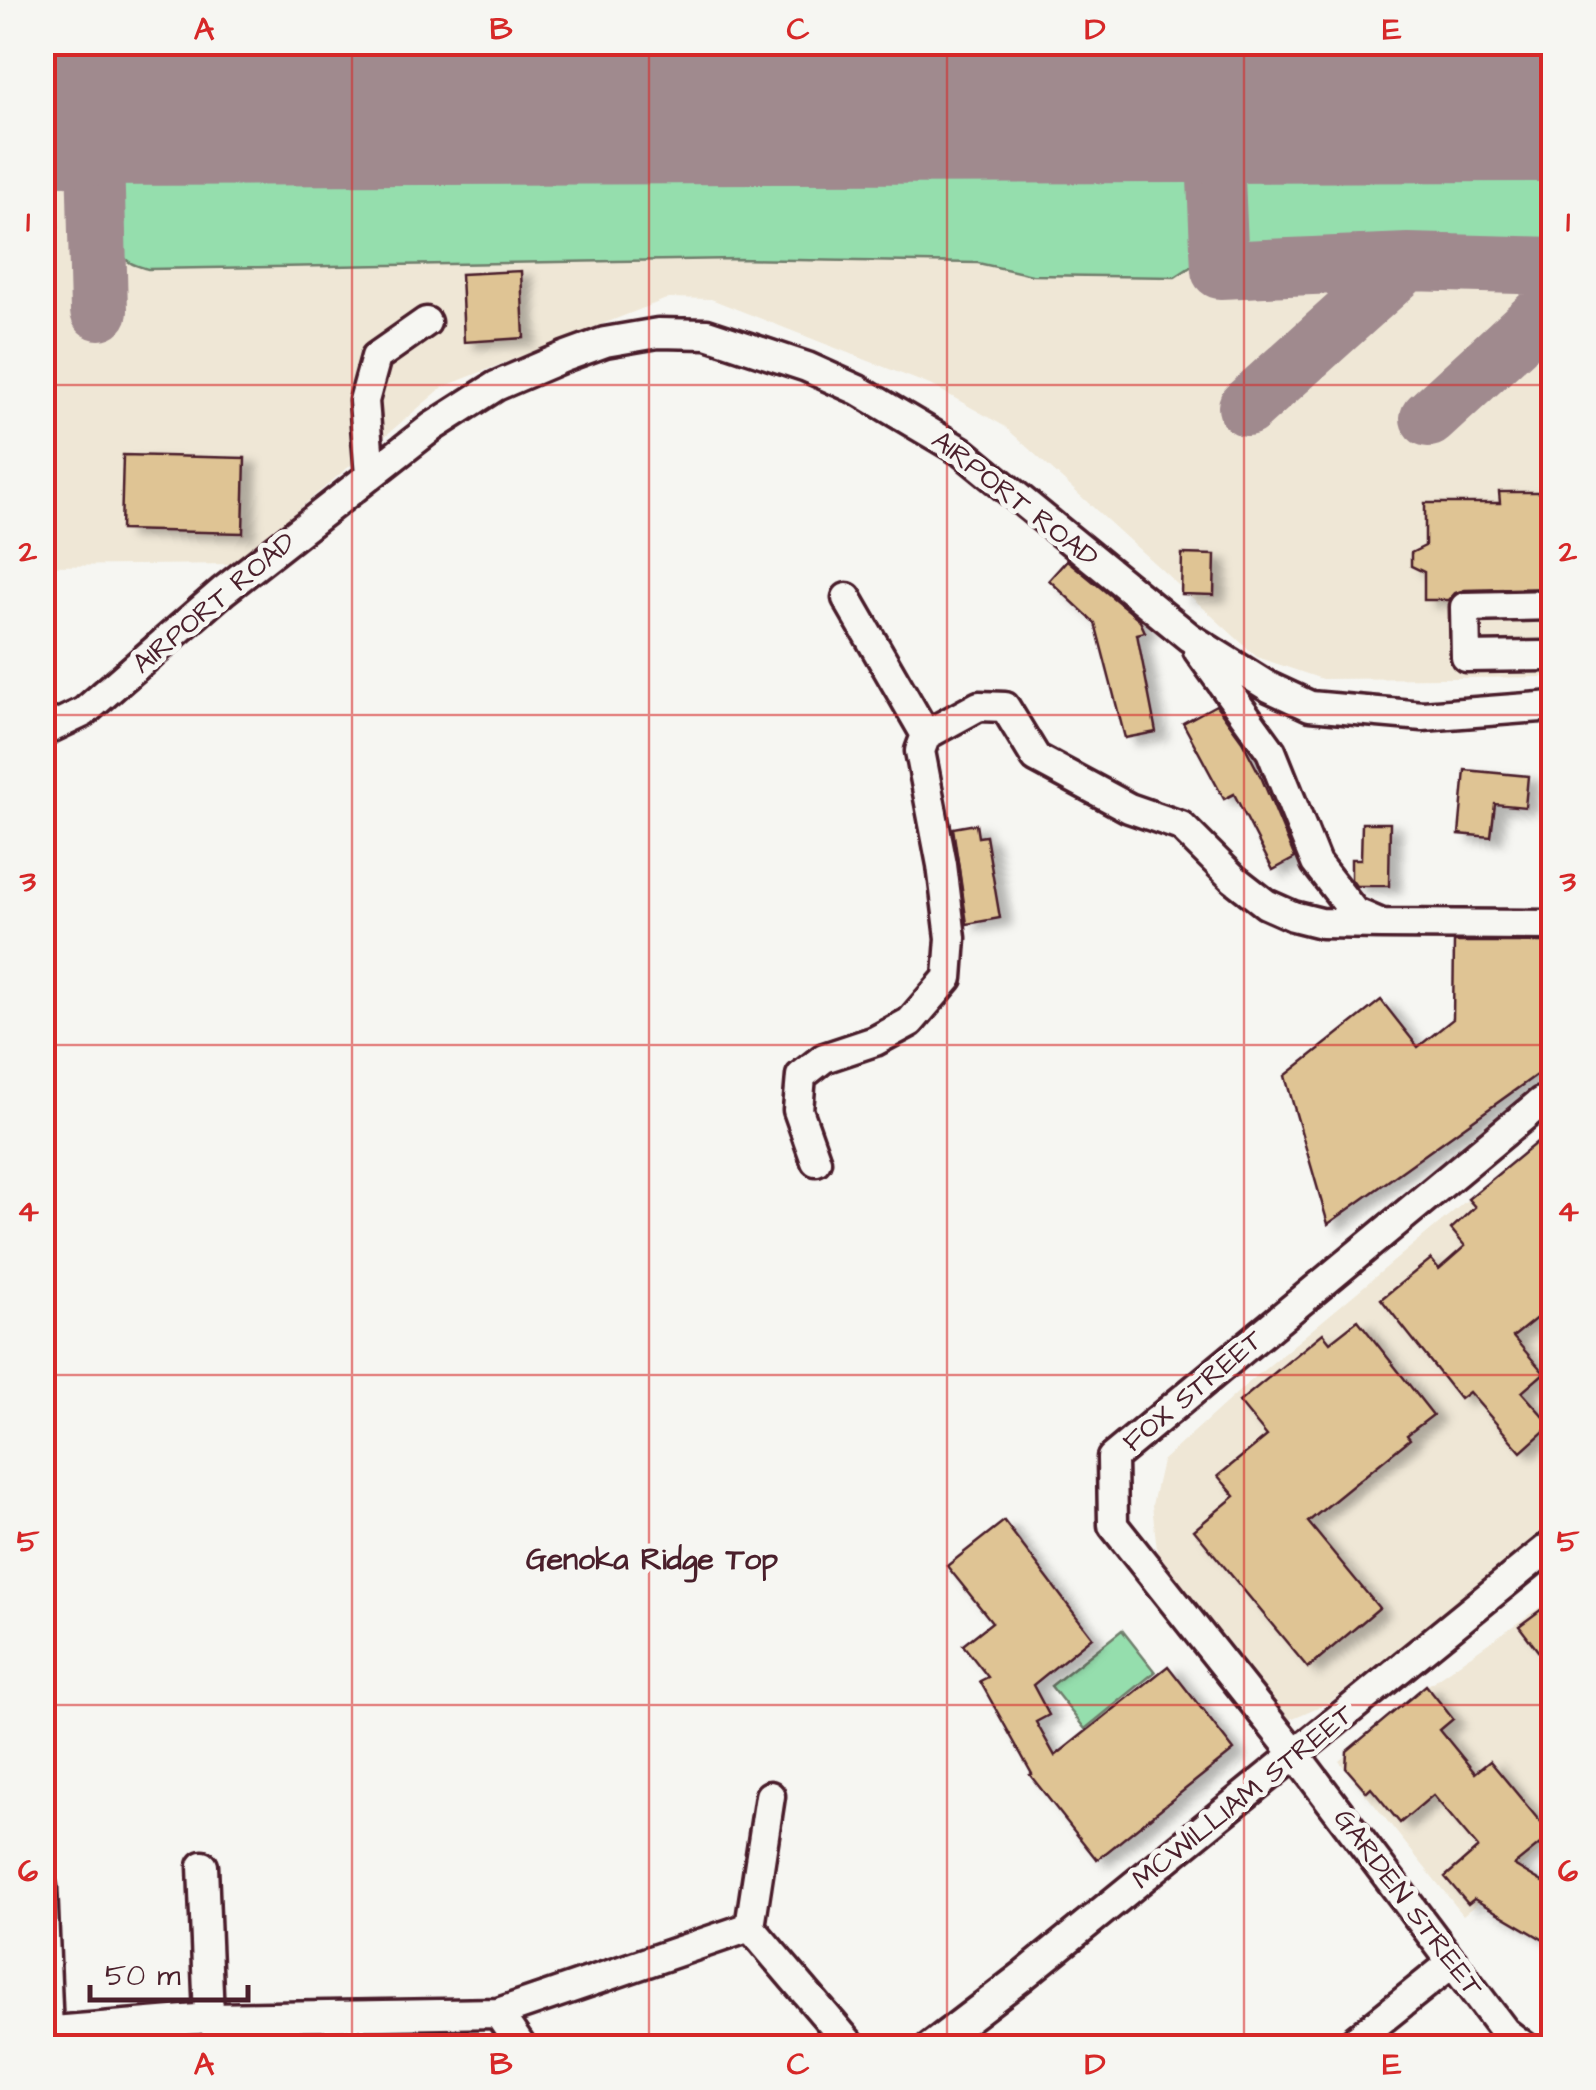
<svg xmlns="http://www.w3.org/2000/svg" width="1596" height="2090" viewBox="0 0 1596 2090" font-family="'Architects Daughter',sans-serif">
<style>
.built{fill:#efe7d6}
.green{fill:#95dead;stroke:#707e6c;stroke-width:2.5}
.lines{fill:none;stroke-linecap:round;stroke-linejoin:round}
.taxiway{stroke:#a08a8e;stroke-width:58}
.runway{stroke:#a08a8e;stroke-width:142}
.building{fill:#dfc494;stroke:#4a1f2b;stroke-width:2.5;filter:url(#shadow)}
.minor-casing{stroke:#4a1f2b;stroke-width:35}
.minor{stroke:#f6f6f2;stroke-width:28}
.grid{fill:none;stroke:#d62828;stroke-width:2.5;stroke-opacity:0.55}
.labels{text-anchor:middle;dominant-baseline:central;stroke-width:10;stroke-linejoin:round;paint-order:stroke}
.street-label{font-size:28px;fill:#4a1f2b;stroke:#f6f6f2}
.neighbourhood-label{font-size:30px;font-weight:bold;fill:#4a1f2b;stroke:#f6f6f2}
.neatline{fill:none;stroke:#d62828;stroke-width:4}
.grid-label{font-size:32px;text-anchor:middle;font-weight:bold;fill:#d62828}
</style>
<defs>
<filter id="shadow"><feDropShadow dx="11" dy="6" stdDeviation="5" flood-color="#0004"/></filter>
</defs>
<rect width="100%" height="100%" fill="#f6f6f2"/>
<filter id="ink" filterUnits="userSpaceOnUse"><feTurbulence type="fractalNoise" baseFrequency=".01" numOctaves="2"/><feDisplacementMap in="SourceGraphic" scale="20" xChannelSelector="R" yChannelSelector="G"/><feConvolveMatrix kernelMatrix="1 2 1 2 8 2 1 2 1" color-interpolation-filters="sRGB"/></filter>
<g filter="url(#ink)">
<path class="built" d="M42,43H1553V677L1322,679L1257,657L1004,426L935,387L711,299L669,298L443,387L234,564L43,566Z
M1553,1128V1528L1330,1702L1286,1721L1158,1559L1152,1505L1162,1461L1247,1384Z
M1553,1598V1840L1463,1915L1339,1761L1428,1685Z"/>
<path class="green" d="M43,42H1553L1554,87L43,82Z
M1250,132H1553V248L1235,253L1230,244L1228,165L1234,138Z
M1152,133L1174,140L1194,159L1200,238L1195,264L1175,277L1032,275L978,263L735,259L148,269C138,266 126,264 122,253C115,235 117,176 127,160C131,153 138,147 143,142Z
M43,160C60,178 57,204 58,228H43Z
M1122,1630L1155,1672L1085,1729L1051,1686Z"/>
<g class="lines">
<path class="taxiway" d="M1213,110L1220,270L1408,262
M94,115L99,311
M1247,407L1408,262L1554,266
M1429,418L1554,303"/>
<path class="runway" d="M42,115L1554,111"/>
</g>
<path class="building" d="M521,271L524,338L464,342L461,274Z
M123,455L245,458L243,533L121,530Z
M1499,492H1554V588L1465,590L1455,593L1449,600H1424V572L1411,566V553L1425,546V503H1500Z
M1182,554L1215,555L1214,595L1181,594Z
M1067,560L1139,619L1145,632L1137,634L1156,732L1125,738L1095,623L1049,580Z
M1216,705L1242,741L1262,779L1295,858L1273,870L1234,794L1224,799L1183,723Z
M1465,770L1528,776L1525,807L1495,804L1491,837L1459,834Z
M1362,823H1390L1389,886H1356L1351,879V859H1361Z
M976,824L978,837L986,836L1000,918L967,924L953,828Z
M1454,942H1547L1546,1068L1328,1224L1285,1076L1381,1000L1418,1047L1453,1019Z
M1554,1128V1304L1513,1337L1544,1373L1522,1392L1551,1425L1521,1452L1469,1392L1460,1399L1381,1299L1431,1259L1439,1269L1465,1246L1451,1229L1475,1207L1468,1199Z
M1358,1320L1433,1415L1407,1435L1410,1439L1308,1522L1379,1608L1308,1668L1194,1530L1235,1496L1218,1476L1267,1436L1239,1402L1323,1333L1330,1342Z
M1004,1521L1092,1637L1033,1685L1049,1715L1036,1722L1055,1756L1168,1666L1234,1750L1097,1860L1030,1775L1032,1774L980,1681L988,1677L963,1645L992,1622L947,1566Z
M1554,1600V1672L1519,1626Z
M1426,1685L1453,1719L1440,1730L1475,1773L1490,1761L1551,1835L1514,1865L1554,1889V1946L1474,1899L1468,1904L1445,1877L1478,1848L1433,1795L1400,1823L1371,1788L1367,1792L1346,1768L1347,1751Z"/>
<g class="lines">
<defs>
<path id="minor" d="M370,475L364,401L376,357L426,322
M847,598L926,735
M1198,650L1271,751L1316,863L1354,912L1382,924L1554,925
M1544,656L1466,657L1465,607L1554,605
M42,732L84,712L223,591L432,427L496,386L564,357L605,342L658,333L707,334L807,367L858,390L961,451L1189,637L1269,687L1310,706L1423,716L1554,706
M816,1161L798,1110L801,1076L824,1058L875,1041L910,1022L948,978L951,938L942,865L920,751L926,735L979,706L1005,707L1036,758L1129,808L1181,826L1234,879L1266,904L1293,916L1321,923L1382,924
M203,1866L209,2018L229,2048
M42,1886L48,2031
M750,1927L770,1796
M498,2013L522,2048
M42,2032L209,2018L498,2013L750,1927L853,2048
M929,2048L1024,1975L1554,1543
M1346,2048L1453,1962
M1526,2048L1505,2032L1295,1754L1113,1525L1112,1458L1541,1102L1554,1101"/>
</defs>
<use href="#minor" class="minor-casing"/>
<use href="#minor" class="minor"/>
</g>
</g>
<path class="grid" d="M352,42V2048M649,42V2048M947,42V2048M1244,42V2048M42,385H1554M42,715H1554M42,1045H1554M42,1375H1554M42,1705H1554"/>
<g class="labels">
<g class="street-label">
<text transform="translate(1015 499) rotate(38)">AIRPORT ROAD</text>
<text transform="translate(214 603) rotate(-40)">AIRPORT ROAD</text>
<text transform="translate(1193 1391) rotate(-40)">FOX STREET</text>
<text transform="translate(1243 1797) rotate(-39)">MCWILLIAM STREET</text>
<text transform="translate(1408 1903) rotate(53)">GARDEN STREET</text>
</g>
<g class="neighbourhood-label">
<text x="652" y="1560">Genoka Ridge Top</text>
</g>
</g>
<rect width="1596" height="2090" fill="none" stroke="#f6f6f2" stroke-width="110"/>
<path d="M90 1985v15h158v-15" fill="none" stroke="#4a1f2b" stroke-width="5"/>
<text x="105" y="1985" font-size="30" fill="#4a1f2b" stroke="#f6f6f2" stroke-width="8" paint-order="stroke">50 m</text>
<rect x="55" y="55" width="1486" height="1980" class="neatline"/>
<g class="grid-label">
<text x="204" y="39">A</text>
<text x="501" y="39">B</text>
<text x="798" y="39">C</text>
<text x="1095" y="39">D</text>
<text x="1392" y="39">E</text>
<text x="28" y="231">1</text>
<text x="1568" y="231">1</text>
<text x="28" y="561">2</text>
<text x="1568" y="561">2</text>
<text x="28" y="891">3</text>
<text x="1568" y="891">3</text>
<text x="28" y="1221">4</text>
<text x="1568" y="1221">4</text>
<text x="28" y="1551">5</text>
<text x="1568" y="1551">5</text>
<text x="28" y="1881">6</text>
<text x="1568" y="1881">6</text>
<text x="204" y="2074">A</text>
<text x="501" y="2074">B</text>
<text x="798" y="2074">C</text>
<text x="1095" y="2074">D</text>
<text x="1392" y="2074">E</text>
</g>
</svg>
